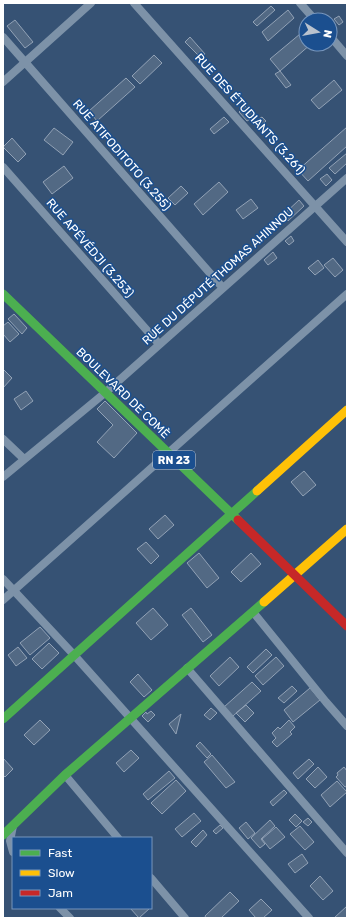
<svg xmlns="http://www.w3.org/2000/svg" width="350" height="921" viewBox="0 0 350 921" font-family="Rubik,sans-serif">
<style>
.building{fill:#526984;stroke:#92a2b6}
.lines{fill:none;stroke-linecap:round;stroke-linejoin:round}
.street{stroke:#7d92a8;stroke-width:8}
.fast{stroke:#4caf50;stroke-width:9}
.slow{stroke:#ffc107;stroke-width:9}
.jam{stroke:#c62828;stroke-width:9}
.labels{text-anchor:middle;dominant-baseline:central;stroke-width:3;stroke-linejoin:round;paint-order:stroke}
.shield{fill:#1b4f8f;stroke:#bbcadd;stroke-width:1}
.shield-label{font-size:11px;font-weight:bold;fill:#fff}
.street-label{font-size:12px;fill:#fff;stroke:#1b4f8f}
</style>
<rect width="100%" height="100%" fill="#365274"/>
<path class="building" d="M271,6L275,10L257,26L253,22Z
M288,10L294,18L268,41L262,32Z
M339,16L343,22L339,25L334,19Z
M15,20L33,42L25,48L7,26Z
M306,29V44H311L280,71L270,59Z
M190,37L205,54L201,58L185,42Z
M154,55L162,63L140,84L132,76Z
M280,71L291,85L286,88L275,74Z
M126,78L135,87L97,121L89,111Z
M334,80L342,90L319,109L311,100Z
M245,106L255,116L247,121L239,112Z
M224,117L229,122L214,134L210,129Z
M262,117L266,121L261,126L256,121Z
M347,127V146L308,181L298,170Z
M54,128L73,142L63,155L44,140Z
M12,138L26,154L18,162L3,147Z
M347,153V163L335,174L329,168Z
M64,166L73,178L52,194L43,182Z
M327,174L332,180L326,186L320,179Z
M219,182L228,192L203,215L194,204Z
M181,186L188,193L175,205L168,198Z
M251,199L258,208L243,219L236,210Z
M299,200L304,206L288,221L283,215Z
M291,236L294,241L289,245L285,241Z
M273,252L277,258L268,265L264,260Z
M333,258L343,270L335,277L324,265Z
M318,260L324,268L315,275L308,268Z
M14,314L27,328L22,334L8,319Z
M8,322L19,334L10,342L3,334V326Z
M3,369L12,378L3,388Z
M26,391L33,401L21,410L14,399Z
M105,401L137,433L114,458L97,442L113,425L97,409Z
M304,471L316,485L303,496L291,482Z
M165,515L174,525L158,539L149,529Z
M146,542L159,556L151,564L137,549Z
M199,553L219,578L207,588L187,563Z
M251,553L261,564L241,582L231,572Z
M153,608L168,625L151,640L136,623Z
M191,608L212,635L203,642L182,615Z
M40,627L50,638L30,655L20,643Z
M49,643L59,653L42,669L32,659Z
M18,647L27,658L16,666L8,655Z
M266,649L272,655L253,673L247,667Z
M230,657L239,667L219,686L210,676Z
M276,657L284,666L263,685L255,676Z
M138,674L152,690L144,697L130,682Z
M252,682L261,691L233,716L224,707Z
M292,686L297,691L284,703L278,698Z
M310,688L320,700L293,722L284,710Z
M246,705L254,713L245,722L236,713Z
M211,708L217,713L210,720L204,715Z
M151,711L155,715L148,722L142,716L146,712L147,714Z
M181,714L176,734L169,724Z
M40,720L50,730L34,745L24,735Z
M289,720L295,727L290,732L292,734L277,747L272,742L276,738L272,733L278,727L280,729Z
M200,742L211,754L207,758L196,746Z
M131,750L139,758L124,772L116,763Z
M212,755L235,782L226,788L204,762Z
M3,758L13,769L5,777L3,775Z
M309,759L314,764L298,779L293,773Z
M318,767L327,777L315,788L306,779Z
M344,767L347,771V786L345,787L336,777L338,775L337,773Z
M169,771L175,778L148,800L143,794Z
M176,780L186,791L162,814L151,803Z
M337,781L347,792L330,807L321,795Z
M284,790L287,793L273,806L270,802Z
M194,813L201,821L182,837L175,829Z
M295,814L302,821L296,827L289,820Z
M308,818L312,822L308,826L303,822Z
M270,820L275,826L261,839L265,844L260,848L251,838Z
M246,822L255,833L248,839L239,828Z
M220,825L223,828L216,834L213,831Z
M300,826L314,842L305,850L290,834Z
M276,827L285,837L270,849L262,839Z
M203,830L207,835L196,847L191,842Z
M302,854L308,863L295,873L288,864Z
M320,876L333,891L323,900L310,886Z
M230,892L239,901L221,918H206L205,916Z
M261,899L272,910L263,918H256L249,910Z
M347,906V918H334Z
M130,908H150L139,918Z"/>
<g class="lines">
<path class="street" d="M134,3L347,242
M300,3L315,20
M330,36L347,56
M3,37L223,288
M3,82L91,3
M3,167L159,344
M3,439L24,459
M3,477L106,392L347,178
M3,579L74,655L309,918
M3,600L347,294
M253,612L326,702L347,726
M187,668L347,853
M65,775L118,838
M13,826L10,841L13,852
M151,878L185,918
M60,908L70,918"/>
<path class="fast" d="M3,294L238,520
M3,719L257,491
M3,835L65,775L264,602"/>
<path class="slow" d="M257,491L347,410
M264,602L347,529"/>
<path class="jam" d="M238,520L347,626"/>
</g>
<g class="labels">
<rect class="shield" x="153" y="451" width="42" height="18" rx="3"/>
<g class="shield-label">
<text x="174" y="460">RN 23</text>
</g>
<g class="street-label">
<text transform="translate(250 114) rotate(48)">RUE DES ÉTUDIANTS (3.261)</text>
<text transform="translate(122 155) rotate(49)">RUE ATIFODITOTO (3.255)</text>
<text transform="translate(90 248) rotate(49)">RUE APÉVÉDJI (3.253)</text>
<text transform="translate(218 276) rotate(-42)">RUE DU DÉPUTÉ THOMAS AHINNOU</text>
<text transform="translate(123 393) rotate(44)">BOULEVARD DE COMÈ</text>
</g>
</g>
<rect width="350" height="921" fill="none" stroke="#ffffff" stroke-width="8"/>
<rect x="12" y="837" width="140" height="72" fill="#1b4f8f" stroke="#7695bc"/>
<rect x="20" y="850" width="20" height="6" fill="#4caf50" stroke="#7695bc"/>
<text x="48" y="857" font-size="12" fill="#ffffff">Fast</text>
<rect x="20" y="870" width="20" height="6" fill="#ffc107" stroke="#7695bc"/>
<text x="48" y="877" font-size="12" fill="#ffffff">Slow</text>
<rect x="20" y="890" width="20" height="6" fill="#c62828" stroke="#7695bc"/>
<text x="48" y="897" font-size="12" fill="#ffffff">Jam</text>
<g transform="translate(318 32) rotate(101)"><circle r="19" fill="#1b4f8f" stroke="#7695bc"/>
<path d="M0-3L7 15L0 10L-7 15Z" fill="#b9c2ce"/>
<text y="-6" font-size="11" font-weight="bold" text-anchor="middle" fill="#ffffff">N</text>
</g>
</svg>
